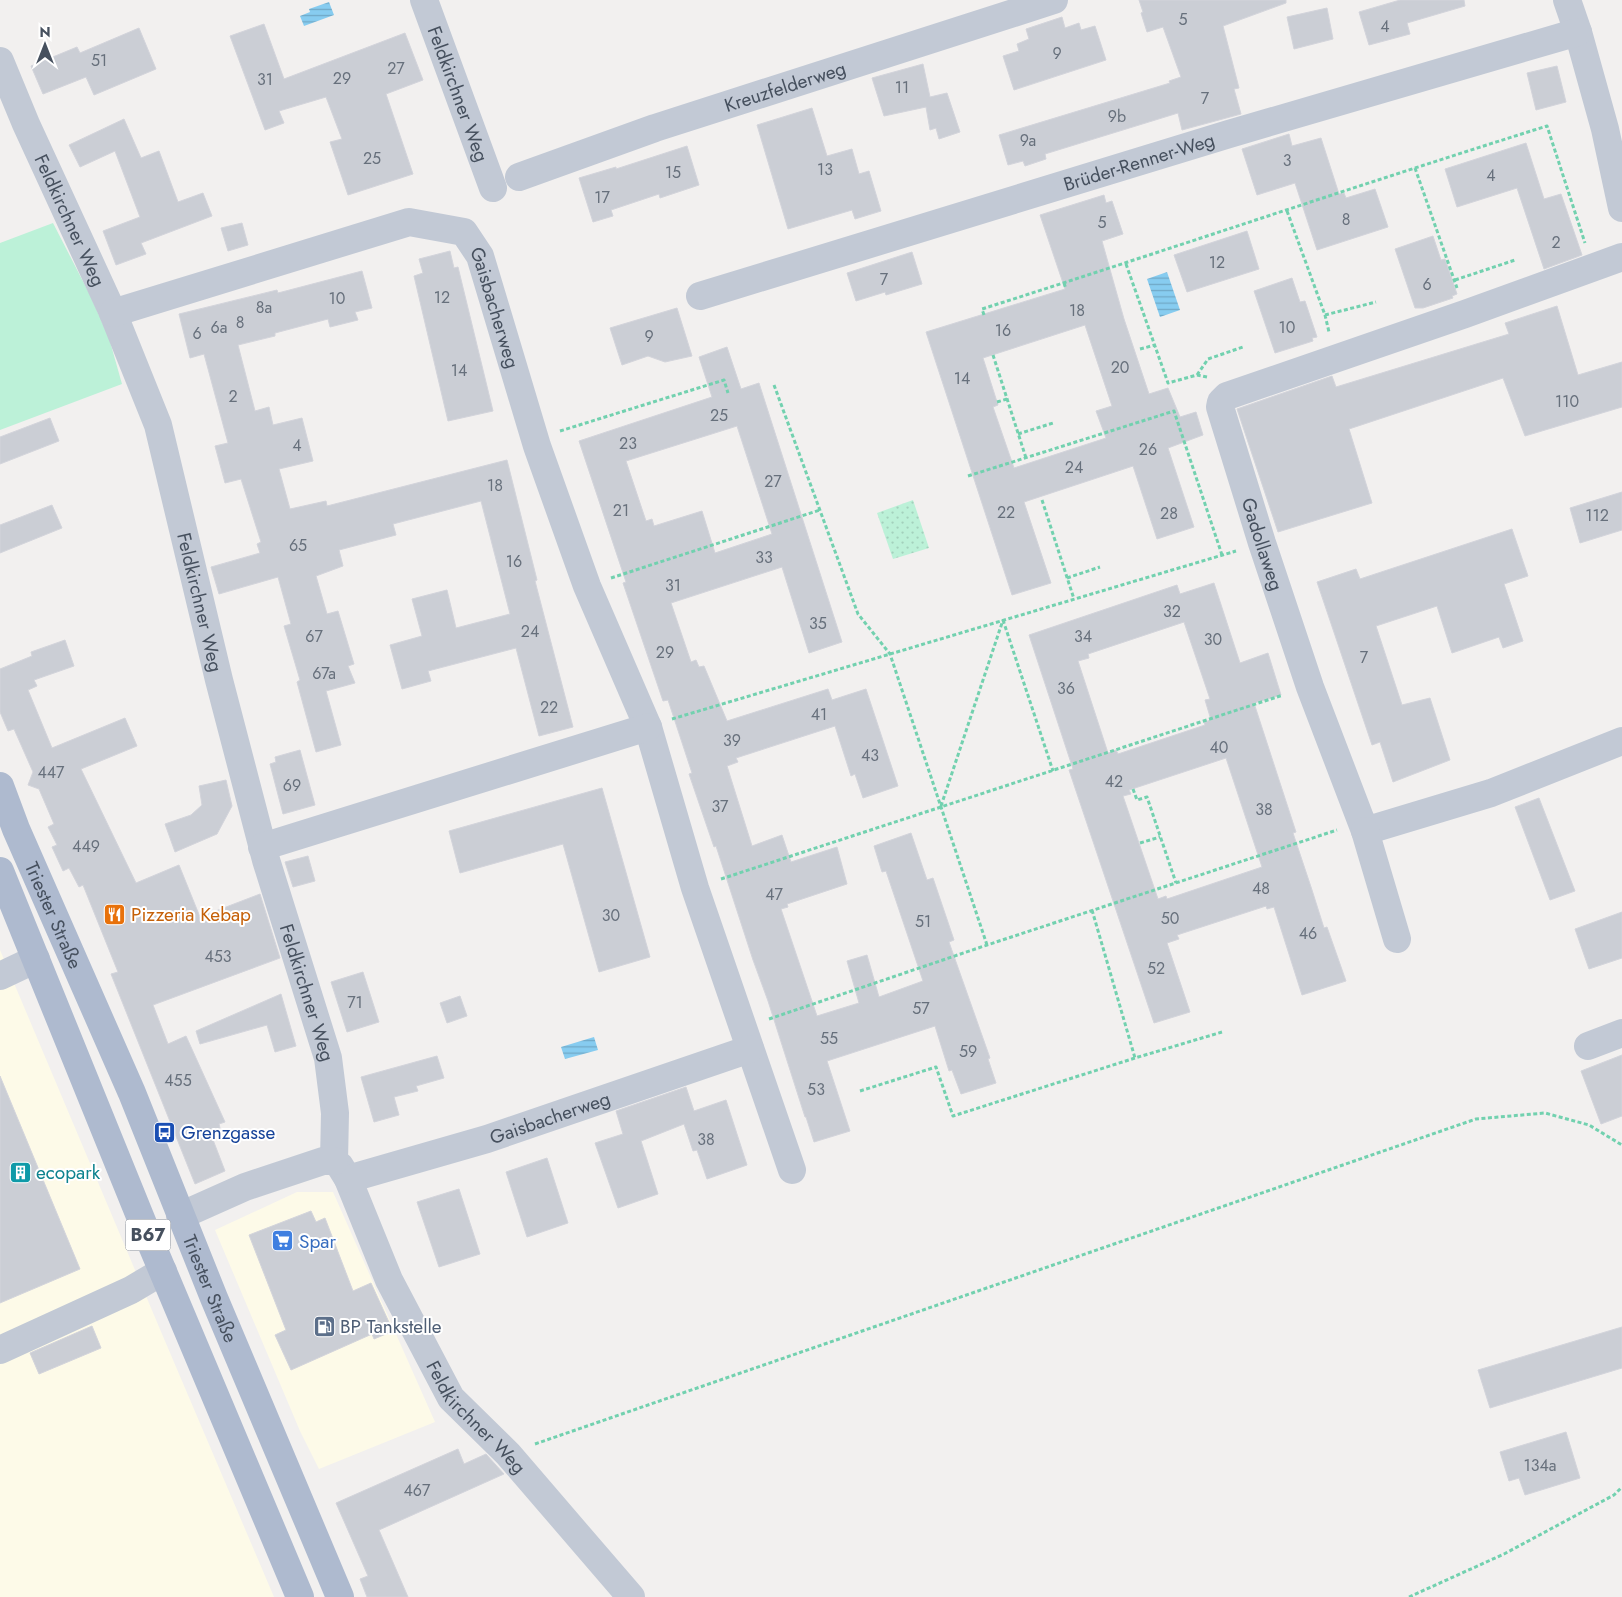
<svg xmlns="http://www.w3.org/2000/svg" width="1622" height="1597" viewBox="0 0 1622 1597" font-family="Jost,sans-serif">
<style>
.commercial{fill:#fdfae8}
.green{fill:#bcf1d8}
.park{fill:url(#park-dots)}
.water{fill:url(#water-rules)}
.building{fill:#cbced5;stroke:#d3d4db;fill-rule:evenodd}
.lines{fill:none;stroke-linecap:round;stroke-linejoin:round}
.path{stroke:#72d1af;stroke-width:3;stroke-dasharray:4 2.5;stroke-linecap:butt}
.minor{stroke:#c2c9d5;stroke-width:28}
.major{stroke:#aebacf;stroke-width:28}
.labels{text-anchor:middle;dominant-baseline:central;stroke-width:4;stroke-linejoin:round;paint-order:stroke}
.number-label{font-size:16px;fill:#67707c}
.shield{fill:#fff;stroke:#7e848e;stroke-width:1}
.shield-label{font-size:18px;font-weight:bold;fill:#46505e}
.street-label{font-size:19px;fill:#46505e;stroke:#fff}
.food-label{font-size:19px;fill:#c56008;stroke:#fff;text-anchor:start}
.transit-label{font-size:19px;fill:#164399;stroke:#fff;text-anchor:start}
.culture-label{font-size:19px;fill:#0d838f;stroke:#fff;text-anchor:start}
.shop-label{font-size:19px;fill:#366cbe;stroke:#fff;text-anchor:start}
.service-label{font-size:19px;fill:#4e5e75;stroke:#fff;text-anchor:start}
</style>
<defs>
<pattern id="park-dots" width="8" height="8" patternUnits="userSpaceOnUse" patternTransform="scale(1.25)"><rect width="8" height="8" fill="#bcf1d8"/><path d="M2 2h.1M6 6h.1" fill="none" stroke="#a3d0bc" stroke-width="1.8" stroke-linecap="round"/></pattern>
<pattern id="water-rules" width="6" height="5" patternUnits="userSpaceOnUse" patternTransform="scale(1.25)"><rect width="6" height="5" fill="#87ccf0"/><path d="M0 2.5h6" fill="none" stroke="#70a8c6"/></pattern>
</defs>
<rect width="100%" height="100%" fill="#f2f0ef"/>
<path class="commercial" d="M0,950L162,1334L274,1597H0Z
M297,1192H333L435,1422L319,1469L300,1431L215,1230Z"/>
<path class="green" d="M53,223L90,295L109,338L122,384L0,430V243Z"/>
<path class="park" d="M913,500L929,548L893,559L877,513Z"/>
<path class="water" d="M329,2L334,15L304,26L300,16L310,12L309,9Z
M1167,272L1180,310L1160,317L1147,279Z
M594,1037L598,1050L565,1059L561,1047Z"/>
<path class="building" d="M1139,0H1286V3L1223,26L1239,88L1234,89L1241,114L1182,130L1178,113L1045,154L1046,159L1025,166L1023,161L1008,165L999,135L1170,83L1169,81L1181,77L1163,27L1147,32L1141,13L1143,12Z
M1400,0H1464L1465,6L1407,23L1410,34L1369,45L1359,12Z
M1327,8L1333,39L1294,49L1287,17Z
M1062,17L1065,28L1079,23L1081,30L1095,26L1106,60L1014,90L1003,56L1019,51L1017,44L1029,39L1026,29Z
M264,24L284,79L405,33L423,80L386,94L413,174L348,195L330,142L342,139L326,97L279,111L284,123L265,130L230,36Z
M139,28L156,69L94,95L86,77L43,94L31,66L77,47L80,53Z
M923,64L930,97L947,93L960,132L939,139L936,128L930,130L926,107L884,116L872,78Z
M1557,66L1566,102L1536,110L1527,73Z
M812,108L827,156L852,149L859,174L869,171L881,211L855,219L852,210L788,229L757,125Z
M124,119L141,158L159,151L178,202L203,193L212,216L141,243L146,254L116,265L103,231L140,217L115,151L80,167L69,145Z
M1289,134L1292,146L1321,138L1339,194L1344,193L1346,198L1375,189L1388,227L1317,250L1295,183L1257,195L1242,149Z
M1526,143L1544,199L1561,194L1582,255L1544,269L1517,188L1457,207L1445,169Z
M687,146L699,185L660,198L659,194L611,210L613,216L593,222L579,178L616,167V169Z
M1104,195L1106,203L1112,201L1123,234L1102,241L1124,319L1149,394L1168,388L1180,417L1196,412L1203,435L1168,448L1194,527L1157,539L1133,466L1024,502L1051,583L1012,595L926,332L1065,289L1040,215ZM1085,325L1112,406L1096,411L1106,438L1014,468L993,407L998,405L983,358Z
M242,223L248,245L228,251L221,228Z
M1247,231L1259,269L1187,292L1174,255Z
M1433,236L1441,260L1445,259L1457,294L1452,296L1453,298L1423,308H1415L1395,249Z
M450,251L454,268L458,267L493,411L448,421L414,276L423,273L419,259Z
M912,252L922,284L886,295L885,292L856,301L847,273Z
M362,271L372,308L355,312L358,320L330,327L328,319L275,333V336L238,345L255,411L269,407L273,425L302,418L313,461L279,469L290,509L326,501L327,506L507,460L537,580L535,581L573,727L539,736L516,648L428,671L431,681L402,689L390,645L422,636L412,599L447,590L456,628L510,614L481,501L393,524L396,535L339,550L343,566L316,576L327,614L338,611L354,664L348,666L355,683L326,691L341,745L316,752L297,682L300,680L284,626L291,624L278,577L219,594L211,567L260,553L257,544L261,542L241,479L225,483L215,446L228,443L204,354L190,358L179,314L277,290L278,293Z
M1292,278L1300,302L1305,301L1317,337L1312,338L1313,341L1275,353L1254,291Z
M1557,306L1578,375L1622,362V407L1525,436L1503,378L1349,429L1372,503L1278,532L1237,409L1332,376L1336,387L1509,334L1505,323Z
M677,308L692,356L665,362L648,356L622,365L610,328Z
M727,347L741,389L759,383L842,642L809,653L782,567L671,603L691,662L696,660L699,667L704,666L727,721L828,689L832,700L866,689L898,786L863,798L855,774L851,776L835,726L736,758L738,762L727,766L752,846L782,835L791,862L837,847L847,884L787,904L788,907L781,909L817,1016L859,1003L847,961L867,955L879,997L923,981L886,871L882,872L874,846L911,833L927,880L933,878L954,940L949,942L990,1058L988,1059L996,1083L961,1094L952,1070L949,1071L935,1026L827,1061L850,1131L814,1142L806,1117H805L768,1001L753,960L716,846L714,847L689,774L692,773L668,700L663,701L623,583L626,582L579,441L712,397L699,357ZM737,426L772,534L715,553L702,511L654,526L652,519L646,521L626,461Z
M50,418L59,441L0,464V437Z
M1622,492V530L1580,543L1570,508Z
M52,505L62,528L0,553V525Z
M1512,529L1528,576L1504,584L1523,641L1503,648L1499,637L1452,653L1437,606L1376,626L1402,705L1430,698L1450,760L1393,782L1380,742L1372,745L1317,582L1356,569L1360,579Z
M1214,583L1240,663L1268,653L1281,695L1254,703L1296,832L1293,833L1312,890L1324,928L1327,927L1346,981L1302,995L1274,907L1267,909L1266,906L1177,935L1179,939L1167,943L1190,1012L1154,1023L1069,770L1073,769L1029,635L1177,585L1180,594ZM1184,622L1210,699L1205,700L1211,720L1204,722L1205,725L1118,754L1116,750L1108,753L1078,661L1089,658L1088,654ZM1226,758L1262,867L1167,899L1166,896L1158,899L1123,796L1131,794L1129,790Z
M65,640L74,666L34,680L37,686L28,690L52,748L125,718L137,746L81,769L136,883L179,865L200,917L260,894L280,958L153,1005L168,1044L186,1036L225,1122L219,1124L220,1128L210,1132L225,1171L195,1184L111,974L118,972L83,885L79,887L69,868L63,871L52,847L57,845L48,827L54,824L39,789L28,785L33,772L14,729L8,731L0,712V669L32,656L31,652Z
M300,750L315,805L283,814L270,764L276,762L275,757Z
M226,780L232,806L217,834L175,852L165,824L191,815L202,805L199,786Z
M602,788L650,957L599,972L563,844L460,873L449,831Z
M1539,798L1575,891L1550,900L1515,807Z
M308,856L315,881L293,887L285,862Z
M1622,912V958L1589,969L1575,929Z
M363,972L379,1022L347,1032L331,982Z
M281,994L296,1046L275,1052L267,1025L200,1044L196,1031Z
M460,996L467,1016L447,1023L440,1003Z
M1622,1055V1116L1601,1124L1581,1071Z
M437,1056L444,1078L416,1086L418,1091L394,1097L399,1115L374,1122L361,1077Z
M0,1076L80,1269L0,1303Z
M686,1087L694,1111L726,1100L747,1165L707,1179L697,1150L693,1151L684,1124L641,1141L658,1194L618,1208L595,1143L623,1134L616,1111Z
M547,1158L568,1223L527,1237L506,1172Z
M459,1189L480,1254L439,1267L417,1202Z
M311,1211L316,1222L325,1218L353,1291L371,1283L393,1331L374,1339L372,1334L291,1370L275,1335L286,1330L249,1235Z
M92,1326L101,1348L39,1374L30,1353Z
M1622,1327V1368L1490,1408L1478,1370Z
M1566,1432L1580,1478L1525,1495L1519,1478L1509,1481L1500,1452Z
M458,1449L464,1464L486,1454L504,1474L379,1530L408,1597H367L360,1579L368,1576L336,1503Z"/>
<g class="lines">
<path class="path" d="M1415,168L1457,288
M1287,211L1325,315L1329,332
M1126,264L1168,383L1197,375L1207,377
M1455,280L1515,260
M1064,283L1066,289
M984,315L982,309C1171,249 1358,185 1547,126L1585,243
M1325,315L1376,302
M1140,349L1155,345
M993,355L1026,458
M1197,375L1208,359L1243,347
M774,385L858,614L890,654L987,945
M997,402L1007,399
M560,431L724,380L728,393
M1018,434L1053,423
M968,476L1174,411L1222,555
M1042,500L1074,599
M611,578L820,510
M1067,578L1100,567
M1003,620L1053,771
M672,719L1236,551
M1133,789L1137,800L1147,797L1176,883
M941,806L1003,620
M1140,843L1160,837
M721,879L1283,695
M1092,910L1135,1058
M769,1019L987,945L1337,830
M860,1091L936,1067L953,1116L1135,1058L1222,1032
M535,1444L1476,1119L1545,1113L1589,1125L1622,1145
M1409,1597L1504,1554L1614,1495L1622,1487"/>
<g class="minor">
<path id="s1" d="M424,0L493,188"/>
<path d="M1567,0L1578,32L1605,129L1622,208"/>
<path id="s2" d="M0,61L26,124L113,313L158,425L219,680L266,860L328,1058L335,1113L334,1161L340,1166L348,1179L389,1280L451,1398L508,1454L631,1597"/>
<path id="s3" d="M519,177L655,128L1054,0"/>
<path id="s4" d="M1622,257L1465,314L1227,396L1221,402L1220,407L1262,543L1310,687L1365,831L1491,793L1622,741"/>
<path id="s5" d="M700,296L1229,134L1578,32"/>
<path id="s6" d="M113,313L409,222L464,232L480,256L537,446L587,586L648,727L695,888L792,1170"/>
<path d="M1365,831L1397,939"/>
<path d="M262,847L648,727"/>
<path d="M0,976L36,959"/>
<path d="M1588,1046L1622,1033"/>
<path id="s7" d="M348,1179L487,1139L750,1049"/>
<path d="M180,1216L245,1187L323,1161H334"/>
<path d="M0,1350L131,1290L163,1271"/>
</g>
<g class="major">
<path id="s8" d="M0,786L16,829L132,1093L214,1298L340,1597"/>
<path d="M0,871L148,1236L300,1597"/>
</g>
</g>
<defs>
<symbol id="restaurant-square" viewBox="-11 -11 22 22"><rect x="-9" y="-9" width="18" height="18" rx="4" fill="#e8710a" stroke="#fff"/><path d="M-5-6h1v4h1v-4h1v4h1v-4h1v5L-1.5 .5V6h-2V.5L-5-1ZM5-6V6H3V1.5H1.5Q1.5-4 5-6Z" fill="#fff"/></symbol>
<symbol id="bus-square" viewBox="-11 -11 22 22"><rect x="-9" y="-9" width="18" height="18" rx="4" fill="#1a4fb4" stroke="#fff"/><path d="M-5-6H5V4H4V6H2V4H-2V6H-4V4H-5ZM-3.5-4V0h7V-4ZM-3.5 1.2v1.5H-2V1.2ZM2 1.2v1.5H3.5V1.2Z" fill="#fff"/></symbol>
<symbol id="building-square" viewBox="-11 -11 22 22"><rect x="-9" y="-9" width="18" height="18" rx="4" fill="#0f9aa8" stroke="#fff"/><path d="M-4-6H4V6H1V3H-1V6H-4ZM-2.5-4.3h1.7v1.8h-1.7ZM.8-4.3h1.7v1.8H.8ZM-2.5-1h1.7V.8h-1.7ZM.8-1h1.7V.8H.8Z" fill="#fff"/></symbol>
<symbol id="supermarket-square" viewBox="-11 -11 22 22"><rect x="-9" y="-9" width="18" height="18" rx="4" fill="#3f7fe0" stroke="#fff"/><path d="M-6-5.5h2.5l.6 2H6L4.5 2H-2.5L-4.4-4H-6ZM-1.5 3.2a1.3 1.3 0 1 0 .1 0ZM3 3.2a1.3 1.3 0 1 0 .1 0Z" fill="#fff"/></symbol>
<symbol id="fuel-square" viewBox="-11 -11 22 22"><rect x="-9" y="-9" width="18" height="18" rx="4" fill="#5c6f8a" stroke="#fff"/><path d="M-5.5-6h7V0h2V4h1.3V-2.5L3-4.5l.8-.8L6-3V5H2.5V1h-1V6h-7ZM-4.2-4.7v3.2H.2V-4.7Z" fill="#fff"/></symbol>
</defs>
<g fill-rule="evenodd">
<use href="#restaurant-square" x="102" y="902" width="25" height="25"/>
<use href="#bus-square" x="152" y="1120" width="25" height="25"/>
<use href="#building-square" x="8" y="1160" width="25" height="25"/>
<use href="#supermarket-square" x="270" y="1228" width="25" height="25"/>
<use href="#fuel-square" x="312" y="1314" width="25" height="25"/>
</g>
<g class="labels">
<g class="number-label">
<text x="1183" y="19">5</text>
<text x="1385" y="26">4</text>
<text x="1057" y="53">9</text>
<text x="99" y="60">51</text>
<text x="396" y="68">27</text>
<text x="342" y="78">29</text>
<text x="265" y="79">31</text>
<text x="902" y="87">11</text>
<text x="1205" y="98">7</text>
<text x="1117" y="116">9b</text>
<text x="1028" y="140">9a</text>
<text x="372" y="158">25</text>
<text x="1287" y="160">3</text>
<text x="825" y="169">13</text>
<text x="673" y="172">15</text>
<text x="1491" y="175">4</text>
<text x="602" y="197">17</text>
<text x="1346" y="219">8</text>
<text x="1102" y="222">5</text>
<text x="1556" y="242">2</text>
<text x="1217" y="262">12</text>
<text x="884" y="279">7</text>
<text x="1427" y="284">6</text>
<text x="442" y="297">12</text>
<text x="337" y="298">10</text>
<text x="264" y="307">8a</text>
<text x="1077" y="310">18</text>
<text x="240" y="322">8</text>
<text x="219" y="327">6a</text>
<text x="1287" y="327">10</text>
<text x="1003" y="330">16</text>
<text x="197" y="333">6</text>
<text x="649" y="336">9</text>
<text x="1120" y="367">20</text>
<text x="459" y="370">14</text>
<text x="962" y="378">14</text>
<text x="233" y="396">2</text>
<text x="1567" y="401">110</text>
<text x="719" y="415">25</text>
<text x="628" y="443">23</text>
<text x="297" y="445">4</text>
<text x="1148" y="449">26</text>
<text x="1074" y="467">24</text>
<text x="773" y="481">27</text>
<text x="495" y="485">18</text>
<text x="621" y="510">21</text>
<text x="1006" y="512">22</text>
<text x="1169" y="513">28</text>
<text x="1597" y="515">112</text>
<text x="298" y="545">65</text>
<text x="764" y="557">33</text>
<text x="514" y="561">16</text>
<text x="673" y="585">31</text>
<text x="1172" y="611">32</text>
<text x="818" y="623">35</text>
<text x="530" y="631">24</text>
<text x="314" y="636">67</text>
<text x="1083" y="636">34</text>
<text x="1213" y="639">30</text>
<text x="665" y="652">29</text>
<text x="1364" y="657">7</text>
<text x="324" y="673">67a</text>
<text x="1066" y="688">36</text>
<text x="549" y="707">22</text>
<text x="819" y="714">41</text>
<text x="732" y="740">39</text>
<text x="1219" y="747">40</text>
<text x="870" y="755">43</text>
<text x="51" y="772">447</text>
<text x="1114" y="781">42</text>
<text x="292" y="785">69</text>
<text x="720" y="806">37</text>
<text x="1264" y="809">38</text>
<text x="86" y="846">449</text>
<text x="1261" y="888">48</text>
<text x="774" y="894">47</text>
<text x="611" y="915">30</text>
<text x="1170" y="918">50</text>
<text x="923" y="921">51</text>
<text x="1308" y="933">46</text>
<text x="218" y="956">453</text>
<text x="1156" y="968">52</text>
<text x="355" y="1002">71</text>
<text x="921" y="1008">57</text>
<text x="829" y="1038">55</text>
<text x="968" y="1051">59</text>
<text x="178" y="1080">455</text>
<text x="816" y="1089">53</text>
<text x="706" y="1139">38</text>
<text x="1540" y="1465">134a</text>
<text x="417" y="1490">467</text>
</g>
<rect class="shield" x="125.5" y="1219.5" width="45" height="31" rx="4"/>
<g class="shield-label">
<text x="148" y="1235">B67</text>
</g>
<g class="street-label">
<text stroke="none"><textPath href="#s3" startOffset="281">Kreuzfelderweg</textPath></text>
<text stroke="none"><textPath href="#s1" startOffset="100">Feldkirchner Weg</textPath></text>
<text stroke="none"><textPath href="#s5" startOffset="459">Brüder-Renner-Weg</textPath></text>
<text stroke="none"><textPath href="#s2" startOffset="174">Feldkirchner Weg</textPath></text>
<text stroke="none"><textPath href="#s6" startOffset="448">Gaisbacherweg</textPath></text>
<text stroke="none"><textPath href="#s4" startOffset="576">Gadollaweg</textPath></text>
<text stroke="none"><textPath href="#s2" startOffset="579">Feldkirchner Weg</textPath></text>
<text stroke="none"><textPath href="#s8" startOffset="140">Triester Straße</textPath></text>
<text stroke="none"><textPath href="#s2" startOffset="984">Feldkirchner Weg</textPath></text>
<text stroke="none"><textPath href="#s7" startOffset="211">Gaisbacherweg</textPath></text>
<text stroke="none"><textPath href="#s8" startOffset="545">Triester Straße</textPath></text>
<text stroke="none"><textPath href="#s2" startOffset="1452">Feldkirchner Weg</textPath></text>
</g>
<g class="food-label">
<text x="131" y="914">Pizzeria Kebap</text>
</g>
<g class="transit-label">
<text x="181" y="1132">Grenzgasse</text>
</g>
<g class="culture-label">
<text x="36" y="1172">ecopark</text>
</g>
<g class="shop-label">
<text x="299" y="1241">Spar</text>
</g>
<g class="service-label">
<text x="340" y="1326">BP Tankstelle</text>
</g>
</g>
<g transform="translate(45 45)" stroke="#ffffff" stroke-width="4" paint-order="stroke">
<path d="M0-4L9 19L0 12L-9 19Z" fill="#46505e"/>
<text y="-8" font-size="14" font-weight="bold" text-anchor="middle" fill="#46505e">N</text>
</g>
</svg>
